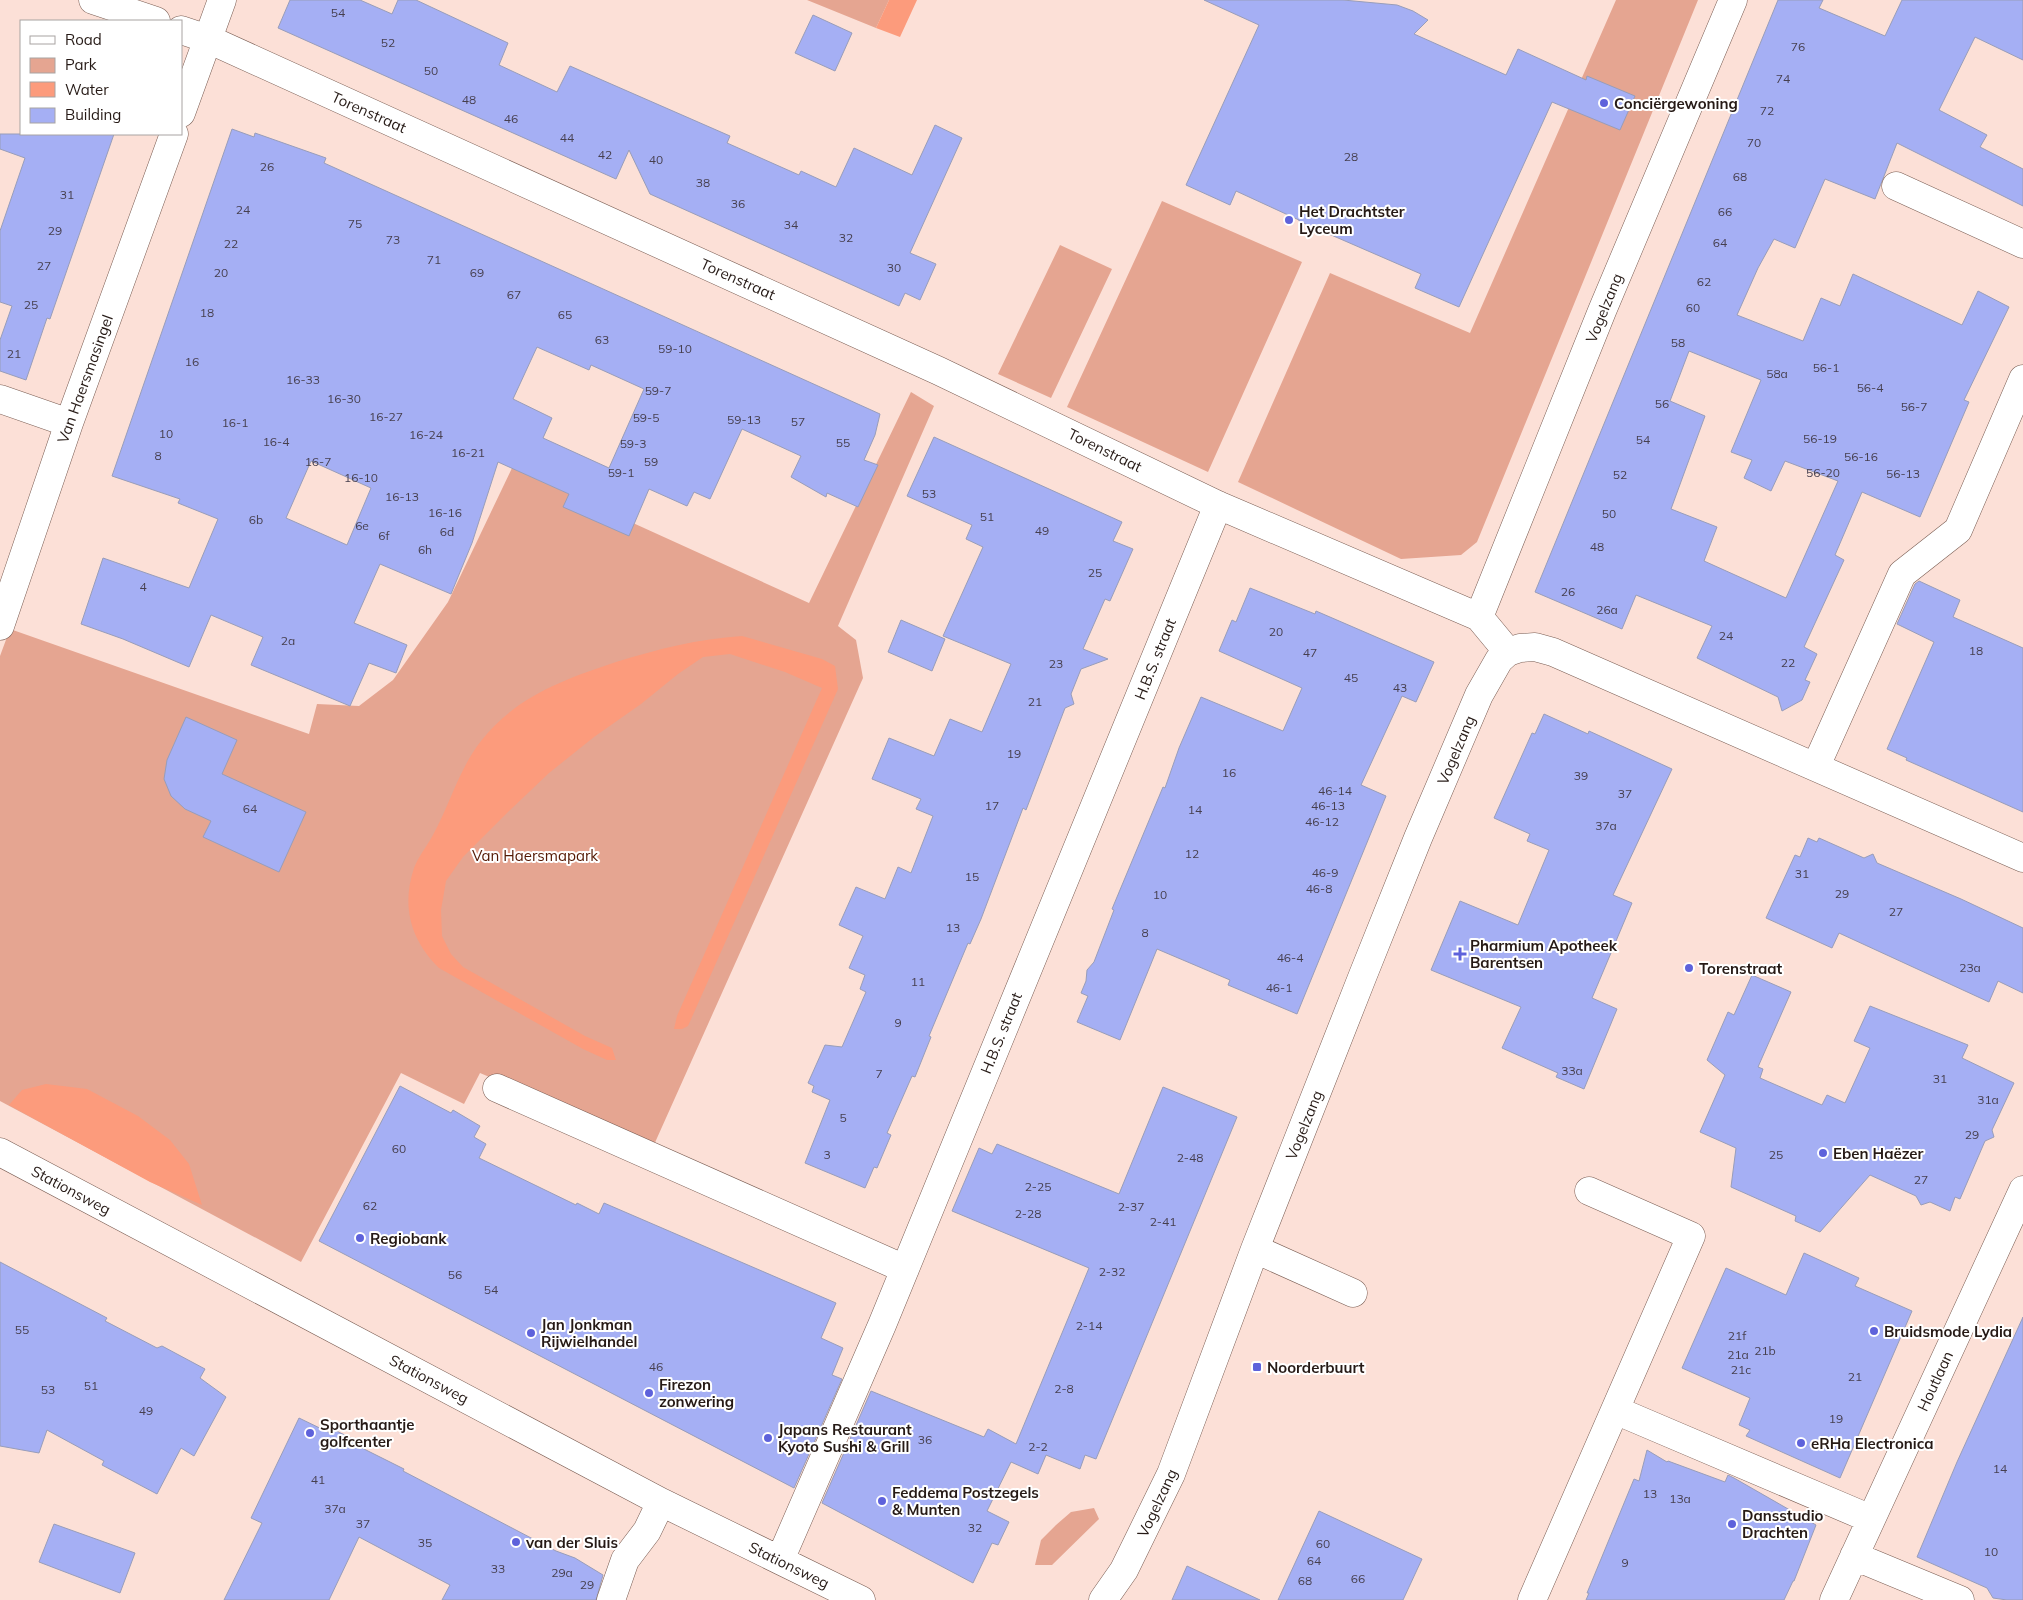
<svg xmlns="http://www.w3.org/2000/svg" width="2023" height="1600" viewBox="0 0 2023 1600" font-family="Mulish,sans-serif">
<style>
.green{fill:#e5a591}
.water{fill:#fc9b7c}
.building{fill:#a5aff4;stroke:#989db9;fill-rule:evenodd}
.lines{fill:none;stroke-linecap:round;stroke-linejoin:round}
.minor-casing{stroke:#7a5d53;stroke-width:29}
.minor{stroke:#fff;stroke-width:28}
.poi-dot{fill:#5e62db;stroke:#fff;stroke-width:2}
.labels{text-anchor:middle;dominant-baseline:central;stroke-width:4;stroke-linejoin:round;paint-order:stroke}
.number-label{font-size:12px;fill:#463f4e}
.poi-label{font-size:15px;font-weight:bold;fill:#261a16;stroke:#fff;text-anchor:start}
.street-label{font-size:15px;fill:#261a16;stroke:#fff}
.park-label{font-size:15px;fill:#531803;stroke:#fff}
</style>
<rect width="100%" height="100%" fill="#fce0d7"/>
<path class="green" d="M807,0H889L876,28Z
M1616,0H1698L1477,542L1461,555L1401,559L1238,482L1330,273L1470,333Z
M1162,201L1302,262L1208,472L1067,407Z
M1060,245L1112,269L1051,398L998,374Z
M911,392L934,406L838,626L856,640L863,678L653,1147L480,1073L464,1104L401,1073L301,1262L0,1101V656L10,629L309,734L317,704L359,706L393,680L448,602L512,468L809,603Z
M1094,1508L1099,1519L1052,1565H1035L1041,1540L1056,1525L1071,1512Z"/>
<path class="water" d="M889,0H917L900,37L876,28Z
M742,636L822,659L835,666L838,689L688,1026L682,1029H674L677,1016L822,688L785,672L730,654L703,657L678,674L641,704L594,737L549,773L508,812L463,857L446,881L441,910L442,936L451,954L463,967L585,1036L612,1048L616,1060H607L583,1049L439,968C411,940 401,907 414,868C418,857 427,846 433,835C450,804 459,769 481,741C515,697 565,679 616,662C658,649 698,639 742,636Z
M46,1084L87,1089L138,1116L170,1140L189,1164L202,1205L150,1182L9,1105L22,1090Z"/>
<path class="building" d="M290,0H360L392,14L398,0H416L508,43L499,65L557,92L570,66L730,136L727,143L799,175L801,171L836,187L854,148L912,175L935,125L962,138L910,253L936,264L920,300L905,293L899,306L650,194L629,150L616,179L278,28Z
M1204,0H1343L1397,5L1413,11L1428,20L1414,34L1506,75L1518,49L1586,80L1587,76L1635,96L1620,130L1552,102L1459,307L1415,288L1421,274L1299,221V220L1236,191L1230,205L1186,185L1259,25Z
M1778,0H1823L1819,8L1885,36L1902,0H2023V60L1975,37L1939,110L1987,135L1980,147L2023,169V206L1897,143L1875,199L1825,179L1795,248L1774,239L1758,268L1737,315L1803,341L1821,298L1840,306L1853,274L1962,325L1978,291L2009,307L1964,400L1969,402L1920,517L1862,492L1835,555L1844,560L1804,647L1817,654L1805,680L1810,682L1802,700L1782,711L1778,697L1697,658L1712,626L1636,595L1622,629L1535,592ZM1689,351L1761,380L1731,452L1752,460L1744,478L1771,491L1785,461L1838,481L1786,598L1704,561L1717,527L1671,509L1705,416L1670,401Z
M813,15L852,33L835,71L795,53Z
M232,129L254,137L255,133L326,158L324,163L880,414L875,435L864,460L878,465L858,507L827,493L826,497L791,477L801,456L742,429L710,499L694,492L687,506L649,489L629,536L563,507L569,494L498,462L472,543L451,594L380,564L354,623L407,645L396,673L369,663L350,706L251,665L263,637L211,615L189,667L123,639L81,624L103,558L189,588L218,519L178,503L180,499L112,476ZM537,347L589,370L591,365L644,389L609,468L543,438L552,418L513,399ZM311,461L371,488L347,545L286,518Z
M0,134H114L50,319L47,318L26,380L0,371V340L12,306L0,302V231L25,158L0,149Z
M934,437L1122,522L1113,541L1133,549L1110,601L1105,599L1083,649L1108,659L1081,669L1071,694L1074,704L1065,708L1026,810L1023,808L981,919L970,944L968,943L929,1036L931,1037L915,1077L912,1076L887,1133L891,1135L877,1168L874,1167L865,1188L805,1163L830,1100L812,1092L814,1086L808,1083L825,1045L842,1047L866,992L860,989L865,975L849,968L863,936L839,925L856,887L885,899L898,867L911,873L933,816L916,809L921,799L872,779L889,738L934,756L950,719L982,732L1011,664L943,636L983,547L966,539L972,525L907,496Z
M1919,581L1960,600L1953,617L2023,648V812L1906,760L1907,758L1887,749L1934,642L1897,624L1915,584Z
M1250,588L1315,614L1316,611L1434,662L1416,702L1402,696L1361,785L1386,796L1297,1014L1228,985L1230,980L1157,949L1120,1040L1077,1022L1088,996L1081,993L1086,981L1087,970L1094,962L1114,910L1112,909L1163,787L1165,788L1179,748L1201,697L1283,731L1302,688L1219,651L1232,620L1236,622Z
M901,620L945,639L932,671L888,652Z
M1544,714L1588,734L1589,731L1672,769L1613,895L1632,903L1592,998L1617,1009L1584,1089L1556,1077L1558,1073L1502,1048L1521,1007L1431,970L1460,901L1518,925L1549,850L1527,841L1530,834L1494,818L1532,733L1535,734Z
M186,717L237,740L222,774L306,812L279,872L203,837L211,821L185,809L171,796L164,779L167,760Z
M1808,838L1817,842L1819,838L1864,858L1873,854L1877,863L1961,899L2023,928V993L1998,981L1989,1002L1839,933L1832,948L1766,918L1795,855L1800,857Z
M1752,975L1791,992L1758,1067L1763,1069L1760,1078L1822,1105L1827,1095L1845,1103L1870,1048L1854,1041L1870,1006L1968,1045L1962,1058L2014,1083L1992,1130L1994,1137L1985,1141L1960,1199L1955,1197L1950,1211L1930,1202L1921,1205L1916,1196L1870,1175L1820,1232L1795,1221L1796,1216L1731,1187L1736,1148L1700,1132L1725,1075L1707,1060L1728,1012L1734,1015Z
M400,1086L451,1113L453,1110L480,1126L474,1137L486,1144L479,1158L576,1205L577,1203L599,1214L604,1203L836,1303L821,1338L843,1348L832,1375L842,1379L794,1488L319,1241Z
M1163,1087L1237,1117L1096,1459L1085,1455L1080,1469L1046,1455L1038,1474L1011,1462L987,1511L1009,1522L998,1545L992,1543L973,1583L822,1503L871,1391L984,1437L988,1429L1016,1444L1089,1268L952,1211L979,1148L992,1154L997,1144L1119,1194Z
M1804,1253L1859,1278L1855,1286L1912,1311L1840,1478L1746,1436L1750,1430L1739,1425L1750,1398L1682,1368L1726,1268L1786,1295Z
M0,1262L107,1318L105,1321L157,1348L162,1346L205,1369L200,1378L226,1397L194,1456L181,1448L157,1494L102,1465L104,1461L47,1430L39,1453L0,1446Z
M2023,1317V1600H2007L1993,1598L1987,1588L1917,1557L1957,1462Z
M299,1418L330,1433L332,1429L362,1443L360,1447L404,1469L403,1471L556,1551L575,1558L603,1575L596,1600H442L450,1585L359,1537L329,1600H224L262,1523L251,1518Z
M1647,1450L1667,1462L1668,1461L1725,1482L1728,1475L1734,1478L1816,1525L1794,1581H1793L1784,1600H1586L1589,1593H1587L1634,1479L1639,1481Z
M1319,1511L1422,1559L1403,1600H1278Z
M54,1524L135,1553L120,1593L39,1562Z
M1187,1566L1260,1600H1172Z"/>
<g class="lines">
<defs>
<path id="minor" d="M93,0L156,21
M181,30L208,39L939,371L1218,505L1479,617L1508,652
M181,113L222,0
M1896,186L2023,244
M0,399L69,423
M1479,617L1602,311L1733,0
M0,626L69,423L174,134
M1816,766L1902,574L1958,530L2023,379
M497,1088L905,1269
M0,1152L661,1502L861,1600
M1255,1249L1353,1293
M1615,1410L1871,1519
M1854,1556L1960,1600
M780,1560L882,1325L1218,505
M611,1600L625,1560L647,1531L661,1502
M1103,1600L1124,1570L1171,1474L1255,1249L1363,975L1418,838L1479,695L1499,660L1508,652L1520,648L1535,647L1553,652L2023,858
M1532,1600L1691,1236L1589,1191
M1834,1600L2023,1190"/>
</defs>
<use href="#minor" class="minor-casing"/>
<use href="#minor" class="minor"/>
</g>
<g class="poi-dot">
<circle cx="1604" cy="103" r="5"/>
<circle cx="1289" cy="220" r="5"/>
<path d="M1457.5 946.5h5v5h5v5h-5v5h-5v-5h-5v-5h5z"/>
<circle cx="1689" cy="968" r="5"/>
<circle cx="1823" cy="1153" r="5"/>
<circle cx="360" cy="1238" r="5"/>
<circle cx="1874" cy="1331" r="5"/>
<circle cx="531" cy="1333" r="5"/>
<rect x="1252" y="1362" width="10" height="10" rx="2.5"/>
<circle cx="649" cy="1393" r="5"/>
<circle cx="310" cy="1433" r="5"/>
<circle cx="768" cy="1438" r="5"/>
<circle cx="1801" cy="1443" r="5"/>
<circle cx="882" cy="1501" r="5"/>
<circle cx="1732" cy="1524" r="5"/>
<circle cx="516" cy="1542" r="5"/>
</g>
<g class="labels">
<g class="number-label">
<text x="338" y="12">54</text>
<text x="388" y="42">52</text>
<text x="1798" y="46">76</text>
<text x="431" y="70">50</text>
<text x="1783" y="78">74</text>
<text x="469" y="99">48</text>
<text x="1767" y="110">72</text>
<text x="511" y="118">46</text>
<text x="567" y="137">44</text>
<text x="1754" y="142">70</text>
<text x="605" y="154">42</text>
<text x="1351" y="156">28</text>
<text x="656" y="159">40</text>
<text x="267" y="166">26</text>
<text x="1740" y="176">68</text>
<text x="703" y="182">38</text>
<text x="67" y="194">31</text>
<text x="738" y="203">36</text>
<text x="243" y="209">24</text>
<text x="1725" y="211">66</text>
<text x="355" y="223">75</text>
<text x="791" y="224">34</text>
<text x="55" y="230">29</text>
<text x="846" y="237">32</text>
<text x="393" y="239">73</text>
<text x="1720" y="242">64</text>
<text x="231" y="243">22</text>
<text x="434" y="259">71</text>
<text x="44" y="265">27</text>
<text x="894" y="267">30</text>
<text x="221" y="272">20</text>
<text x="477" y="272">69</text>
<text x="1704" y="281">62</text>
<text x="514" y="294">67</text>
<text x="31" y="304">25</text>
<text x="1693" y="307">60</text>
<text x="207" y="312">18</text>
<text x="565" y="314">65</text>
<text x="602" y="339">63</text>
<text x="1678" y="342">58</text>
<text x="675" y="348">59-10</text>
<text x="14" y="353">21</text>
<text x="192" y="361">16</text>
<text x="1826" y="367">56-1</text>
<text x="1777" y="373">58a</text>
<text x="303" y="379">16-33</text>
<text x="1870" y="387">56-4</text>
<text x="658" y="390">59-7</text>
<text x="344" y="398">16-30</text>
<text x="1662" y="403">56</text>
<text x="1914" y="406">56-7</text>
<text x="386" y="416">16-27</text>
<text x="646" y="417">59-5</text>
<text x="744" y="419">59-13</text>
<text x="798" y="421">57</text>
<text x="235" y="422">16-1</text>
<text x="166" y="433">10</text>
<text x="426" y="434">16-24</text>
<text x="1820" y="438">56-19</text>
<text x="1643" y="439">54</text>
<text x="276" y="441">16-4</text>
<text x="843" y="442">55</text>
<text x="633" y="443">59-3</text>
<text x="468" y="452">16-21</text>
<text x="158" y="455">8</text>
<text x="1861" y="456">56-16</text>
<text x="318" y="461">16-7</text>
<text x="651" y="461">59</text>
<text x="621" y="472">59-1</text>
<text x="1823" y="472">56-20</text>
<text x="1903" y="473">56-13</text>
<text x="1620" y="474">52</text>
<text x="361" y="477">16-10</text>
<text x="929" y="493">53</text>
<text x="402" y="496">16-13</text>
<text x="445" y="512">16-16</text>
<text x="1609" y="513">50</text>
<text x="987" y="516">51</text>
<text x="256" y="519">6b</text>
<text x="362" y="525">6e</text>
<text x="1042" y="530">49</text>
<text x="447" y="531">6d</text>
<text x="384" y="535">6f</text>
<text x="1597" y="546">48</text>
<text x="425" y="549">6h</text>
<text x="1095" y="572">25</text>
<text x="143" y="586">4</text>
<text x="1568" y="591">26</text>
<text x="1607" y="609">26a</text>
<text x="1276" y="631">20</text>
<text x="1726" y="635">24</text>
<text x="288" y="640">2a</text>
<text x="1976" y="650">18</text>
<text x="1310" y="652">47</text>
<text x="1788" y="662">22</text>
<text x="1056" y="663">23</text>
<text x="1351" y="677">45</text>
<text x="1400" y="687">43</text>
<text x="1035" y="701">21</text>
<text x="1014" y="753">19</text>
<text x="1229" y="772">16</text>
<text x="1581" y="775">39</text>
<text x="1335" y="790">46-14</text>
<text x="1625" y="793">37</text>
<text x="992" y="805">17</text>
<text x="1328" y="805">46-13</text>
<text x="250" y="808">64</text>
<text x="1195" y="809">14</text>
<text x="1322" y="821">46-12</text>
<text x="1606" y="825">37a</text>
<text x="1192" y="853">12</text>
<text x="1325" y="872">46-9</text>
<text x="1802" y="873">31</text>
<text x="972" y="876">15</text>
<text x="1319" y="888">46-8</text>
<text x="1842" y="893">29</text>
<text x="1160" y="894">10</text>
<text x="1896" y="911">27</text>
<text x="953" y="927">13</text>
<text x="1145" y="932">8</text>
<text x="1290" y="957">46-4</text>
<text x="1970" y="967">23a</text>
<text x="918" y="981">11</text>
<text x="1279" y="987">46-1</text>
<text x="898" y="1022">9</text>
<text x="1572" y="1070">33a</text>
<text x="879" y="1073">7</text>
<text x="1940" y="1078">31</text>
<text x="1988" y="1099">31a</text>
<text x="843" y="1117">5</text>
<text x="1972" y="1134">29</text>
<text x="399" y="1148">60</text>
<text x="827" y="1154">3</text>
<text x="1776" y="1154">25</text>
<text x="1190" y="1157">2-48</text>
<text x="1921" y="1179">27</text>
<text x="1038" y="1186">2-25</text>
<text x="370" y="1205">62</text>
<text x="1131" y="1206">2-37</text>
<text x="1028" y="1213">2-28</text>
<text x="1163" y="1221">2-41</text>
<text x="1112" y="1271">2-32</text>
<text x="455" y="1274">56</text>
<text x="491" y="1289">54</text>
<text x="1089" y="1325">2-14</text>
<text x="22" y="1329">55</text>
<text x="1737" y="1335">21f</text>
<text x="1765" y="1350">21b</text>
<text x="1738" y="1354">21a</text>
<text x="656" y="1366">46</text>
<text x="1741" y="1369">21c</text>
<text x="1855" y="1376">21</text>
<text x="91" y="1385">51</text>
<text x="1064" y="1388">2-8</text>
<text x="48" y="1389">53</text>
<text x="146" y="1410">49</text>
<text x="1836" y="1418">19</text>
<text x="925" y="1439">36</text>
<text x="1038" y="1446">2-2</text>
<text x="2000" y="1468">14</text>
<text x="318" y="1479">41</text>
<text x="1650" y="1493">13</text>
<text x="1680" y="1498">13a</text>
<text x="335" y="1508">37a</text>
<text x="363" y="1523">37</text>
<text x="975" y="1527">32</text>
<text x="425" y="1542">35</text>
<text x="1323" y="1543">60</text>
<text x="1991" y="1551">10</text>
<text x="1314" y="1560">64</text>
<text x="1625" y="1562">9</text>
<text x="498" y="1568">33</text>
<text x="562" y="1572">29a</text>
<text x="1358" y="1578">66</text>
<text x="1305" y="1580">68</text>
<text x="587" y="1584">29</text>
</g>
<g class="poi-label">
<text x="1614" y="103">Conciërgewoning</text>
<text x="1299" y="211">Het Drachtster<tspan x="1299" dy="17">Lyceum</tspan></text>
<text x="1470" y="945">Pharmium Apotheek<tspan x="1470" dy="17">Barentsen</tspan></text>
<text x="1699" y="968">Torenstraat</text>
<text x="1833" y="1153">Eben Haëzer</text>
<text x="370" y="1238">Regiobank</text>
<text x="541" y="1324">Jan Jonkman<tspan x="541" dy="17">Rijwielhandel</tspan></text>
<text x="1884" y="1331">Bruidsmode Lydia</text>
<text x="1267" y="1367">Noorderbuurt</text>
<text x="659" y="1384">Firezon<tspan x="659" dy="17">zonwering</tspan></text>
<text x="320" y="1424">Sporthaantje<tspan x="320" dy="17">golfcenter</tspan></text>
<text x="778" y="1429">Japans Restaurant<tspan x="778" dy="17">Kyoto Sushi &amp; Grill</tspan></text>
<text x="1811" y="1443">eRHa Electronica</text>
<text x="892" y="1492">Feddema Postzegels<tspan x="892" dy="17">&amp; Munten</tspan></text>
<text x="1742" y="1515">Dansstudio<tspan x="1742" dy="17">Drachten</tspan></text>
<text x="526" y="1542">van der Sluis</text>
</g>
<g class="street-label">
<text transform="translate(369 112) rotate(24)">Torenstraat</text>
<text transform="translate(738 279) rotate(24)">Torenstraat</text>
<text transform="translate(1604 308) rotate(-68)">Vogelzang</text>
<text transform="translate(85 379) rotate(-70)">Van Haersmasingel</text>
<text transform="translate(1105 450) rotate(26)">Torenstraat</text>
<text transform="translate(1155 659) rotate(-68)">H.B.S. straat</text>
<text transform="translate(1456 750) rotate(-67)">Vogelzang</text>
<text transform="translate(1001 1033) rotate(-68)">H.B.S. straat</text>
<text transform="translate(1304 1125) rotate(-68)">Vogelzang</text>
<text transform="translate(71 1190) rotate(28)">Stationsweg</text>
<text transform="translate(429 1379) rotate(28)">Stationsweg</text>
<text transform="translate(1935 1381) rotate(-65)">Houtlaan</text>
<text transform="translate(1157 1503) rotate(-65)">Vogelzang</text>
<text transform="translate(789 1565) rotate(26)">Stationsweg</text>
</g>
<g class="park-label">
<text x="535" y="855">Van Haersmapark</text>
</g>
</g>
<rect x="20" y="20" width="162" height="115" fill="#ffffff" stroke="#a8a3a2"/>
<rect x="30" y="36" width="25" height="8" fill="#ffffff" stroke="#a8a3a2"/>
<text x="65" y="45" font-size="15" fill="#261a16">Road</text>
<rect x="30" y="58" width="25" height="15" fill="#e5a591" stroke="#a8a3a2"/>
<text x="65" y="70" font-size="15" fill="#261a16">Park</text>
<rect x="30" y="82" width="25" height="15" fill="#fc9b7c" stroke="#a8a3a2"/>
<text x="65" y="95" font-size="15" fill="#261a16">Water</text>
<rect x="30" y="108" width="25" height="15" fill="#a5aff4" stroke="#a8a3a2"/>
<text x="65" y="120" font-size="15" fill="#261a16">Building</text>
</svg>
